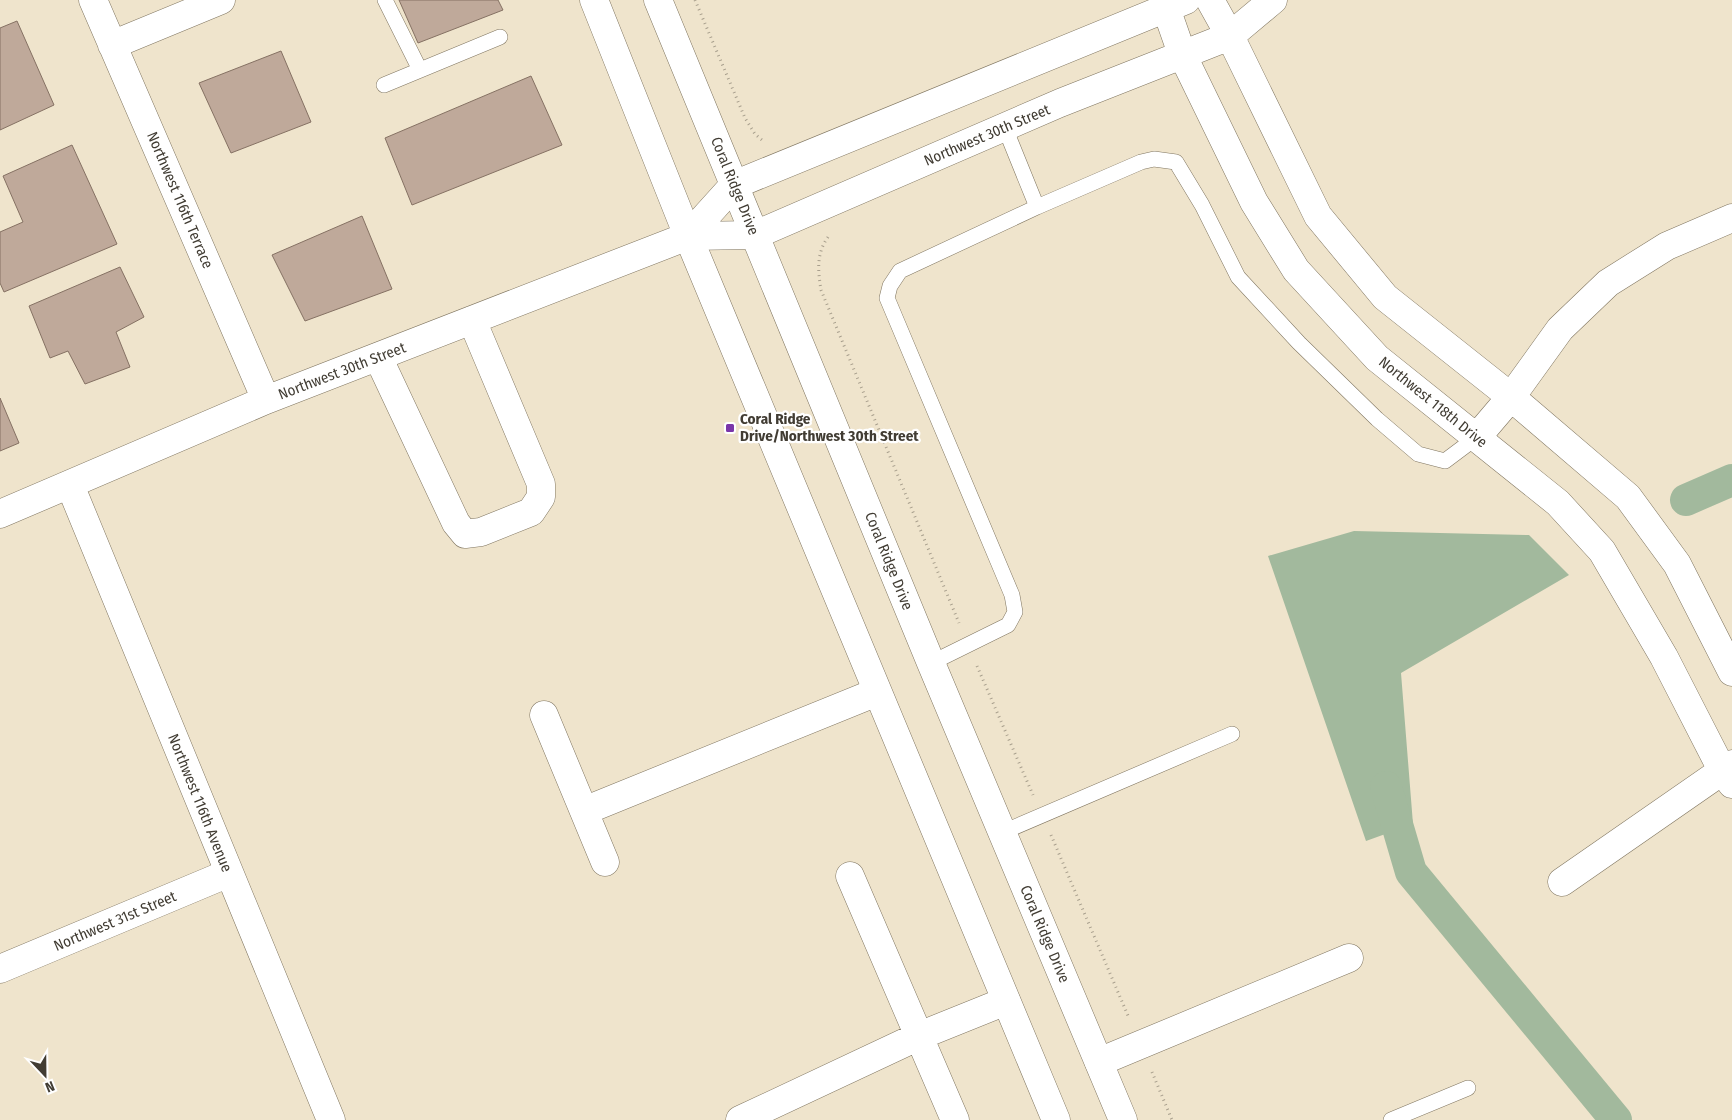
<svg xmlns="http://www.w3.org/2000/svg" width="1732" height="1120" viewBox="0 0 1732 1120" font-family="'Fira Sans Condensed',sans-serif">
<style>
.water{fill:#a2b99d}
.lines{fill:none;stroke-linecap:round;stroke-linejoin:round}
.canal{stroke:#a2b99d;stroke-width:32}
.building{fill:#bfa99a;stroke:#857163}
.service-casing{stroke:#807661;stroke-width:16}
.minor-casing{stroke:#807661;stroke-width:29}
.secondary-casing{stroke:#807661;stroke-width:29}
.path{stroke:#a89f8d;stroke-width:3;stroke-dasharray:1 4;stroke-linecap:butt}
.service{stroke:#fff;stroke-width:15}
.minor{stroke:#fff;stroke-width:28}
.secondary{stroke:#fff;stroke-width:28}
.poi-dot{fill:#7a35a9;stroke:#fff;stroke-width:2}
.labels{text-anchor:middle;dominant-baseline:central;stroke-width:4.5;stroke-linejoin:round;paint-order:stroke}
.street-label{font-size:15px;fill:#413c33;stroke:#fff}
.poi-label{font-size:15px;font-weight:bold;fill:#413c33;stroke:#fff;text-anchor:start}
</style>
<rect width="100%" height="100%" fill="#efe4cc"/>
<path class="water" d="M1354,531L1529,535L1569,575L1401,673L1413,824L1366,841L1268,556Z"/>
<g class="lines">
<path class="canal" d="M1686,500L1732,480
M1386,787L1411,872L1616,1120"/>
</g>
<path class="building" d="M399,0H498L503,10L418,43Z
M17,21L54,105L0,130V28Z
M281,51L311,122L231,153L199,83Z
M531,76L562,145L412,205L385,138Z
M72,145L117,244L4,292L0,283V232L23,222L3,176Z
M362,216L392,289L305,321L272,255Z
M120,267L144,317L116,332L130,367L85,384L68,351L50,358L29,306Z
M0,398L19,443L0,451Z"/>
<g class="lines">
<defs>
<path id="service" d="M385,0L420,70
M384,85L500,37
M1037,207L1141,162L1154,159L1176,162L1202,205L1238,277L1299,343L1377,419L1418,454L1445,461L1477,437
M931,663L1008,625L1015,612L1012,595L887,298L890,286L900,271L1037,207L1005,128
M1003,832L1232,734
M1391,1120L1468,1088"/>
<path id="minor" d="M93,0L266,400
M1164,0L1166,8L1182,54L1254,202L1296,270L1377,358L1558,503L1602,551L1664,657L1722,770L1732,784
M1210,0L1230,36L1318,216L1385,297L1511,397L1628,497L1677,564L1732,672
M112,45L221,0
M688,236L734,185L1186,0
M378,357L456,523L465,534L481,532L531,512L541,497V484L472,320
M1477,437L1511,397L1560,329L1608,283L1667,246L1732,218
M70,485L331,1120
M0,514L266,400L688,236L755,235L1060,103L1230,36L1273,0
M544,715L605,862
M584,811L877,692
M850,876L955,1120
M1562,882L1732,764
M0,969L229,873
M1099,1062L1349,958
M740,1120L919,1036L1006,1001"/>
<path id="secondary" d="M594,0L688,236L1056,1120
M658,0L931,663L1123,1120"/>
</defs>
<use href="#service" class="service-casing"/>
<use href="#minor" class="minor-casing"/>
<use href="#secondary" class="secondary-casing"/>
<path class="path" d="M695,0L745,118L755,134L763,141
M828,237C816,254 818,271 821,290L959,623
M977,666L1033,795
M1051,835L1129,1018
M1152,1072L1172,1120"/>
<use href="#service" class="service"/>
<use href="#minor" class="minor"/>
<use href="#secondary" class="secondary"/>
</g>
<rect class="poi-dot" x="725" y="423" width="10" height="10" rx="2.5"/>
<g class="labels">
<g class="street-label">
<text transform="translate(987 135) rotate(-23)">Northwest 30th Street</text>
<text transform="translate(735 186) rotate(68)">Coral Ridge Drive</text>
<text transform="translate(180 200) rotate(67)">Northwest 116th Terrace</text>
<text transform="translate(342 371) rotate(-21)">Northwest 30th Street</text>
<text transform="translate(1433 402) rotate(39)">Northwest 118th Drive</text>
<text transform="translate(889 561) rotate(68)">Coral Ridge Drive</text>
<text transform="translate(200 803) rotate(68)">Northwest 116th Avenue</text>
<text transform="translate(115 921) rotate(-23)">Northwest 31st Street</text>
<text transform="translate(1045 934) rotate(67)">Coral Ridge Drive</text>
</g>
<g class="poi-label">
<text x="740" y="419">Coral Ridge<tspan x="740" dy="17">Drive/Northwest 30th Street</tspan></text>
</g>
</g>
<g transform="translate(45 1075) rotate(158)" stroke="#ffffff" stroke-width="4" paint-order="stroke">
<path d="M0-4L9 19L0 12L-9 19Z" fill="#413c33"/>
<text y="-8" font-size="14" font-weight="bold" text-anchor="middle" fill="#413c33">N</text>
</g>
</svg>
